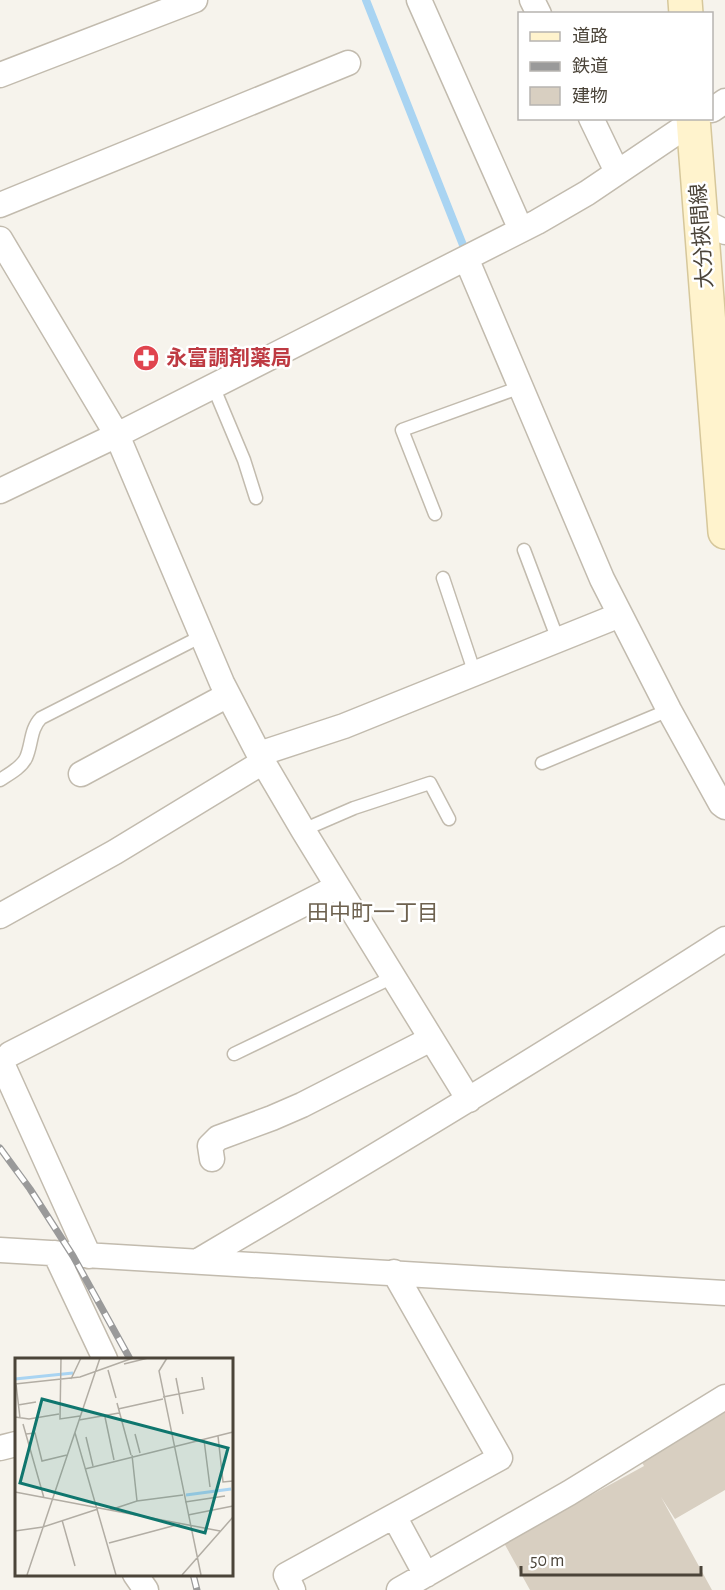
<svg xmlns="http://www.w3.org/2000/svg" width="725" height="1590" viewBox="0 0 725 1590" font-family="'Alegreya Sans','Noto Sans JP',sans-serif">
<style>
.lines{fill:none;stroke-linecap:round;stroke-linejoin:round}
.stream{stroke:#a9d4f2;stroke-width:8}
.building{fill:#d8cfc1}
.service-casing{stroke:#c2bbae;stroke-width:15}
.minor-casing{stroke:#c2bbae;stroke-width:27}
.secondary-casing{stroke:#d6c79b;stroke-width:36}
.service{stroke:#fff;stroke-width:12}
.minor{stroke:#fff;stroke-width:24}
.secondary{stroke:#fff3cd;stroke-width:33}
.rail-casing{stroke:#9a9a9a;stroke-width:7}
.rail{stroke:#fff;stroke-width:4.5;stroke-dasharray:14;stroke-linecap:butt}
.labels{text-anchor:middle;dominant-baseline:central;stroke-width:5;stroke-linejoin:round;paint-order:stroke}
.street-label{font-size:21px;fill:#4b4439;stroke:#fff}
.health-label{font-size:21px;font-weight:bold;fill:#be3a42;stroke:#fff;text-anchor:start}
.neighbourhood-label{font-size:22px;fill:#6e6250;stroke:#fff}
.inset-river{fill:none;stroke:#a9d4f2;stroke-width:3}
.inset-road{fill:none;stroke:#b2ada4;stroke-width:1.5}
.view{fill:#0f766e;fill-opacity:0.15;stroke:#0f766e;stroke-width:3}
.inset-edge{fill:none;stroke:#4b4439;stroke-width:3}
</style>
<rect width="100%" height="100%" fill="#f6f3ec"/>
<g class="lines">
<path class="stream" d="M366,0L463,245"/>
</g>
<path class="building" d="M725,1402V1490L675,1519L661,1497L712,1590H530L504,1543L644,1466L637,1453Z"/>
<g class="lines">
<defs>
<path id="service" d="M213,386L244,460L256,498
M435,514L402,430L521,387
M524,550L558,640
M443,578L475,674
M542,763L669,710
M0,780C9,774 21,768 26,758C32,745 30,729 41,718L202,636
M303,830L354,808L430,783L449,819
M234,1054L393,977"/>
<path id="minor" d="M419,0L521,230
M532,0L539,14
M0,75L195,0
M712,110L725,101
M591,118L617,172
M0,205L348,63
M701,220L725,232
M0,239L117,435L222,683L263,762L303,830L469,1100
M466,258L602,579L669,710L721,804L725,807
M0,491L117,435L537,222L587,193L698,118
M259,754L344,726L620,615
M81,774L228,695
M0,916L115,852L263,762
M10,1054L337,887
M0,1059L89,1256
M212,1159L210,1146L218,1138L272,1118L302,1105L431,1039
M0,1250L725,1293
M55,1253L105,1359
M198,1261C375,1157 552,1050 725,939
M0,1448L16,1444
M394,1516L426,1575
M135,1574L146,1590
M293,1590L286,1575L500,1458L394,1272
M399,1590L569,1493L725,1397"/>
<path id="secondary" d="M685,0L686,14
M693,118L725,532"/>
</defs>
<use href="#service" class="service-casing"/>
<use href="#minor" class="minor-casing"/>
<use href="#secondary" class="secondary-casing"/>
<use href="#service" class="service"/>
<use href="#minor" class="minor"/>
<use href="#secondary" class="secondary"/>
<defs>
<path id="rail" d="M0,1148L30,1189L73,1256L130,1359
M193,1574L197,1590"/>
</defs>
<use href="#rail" class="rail-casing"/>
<use href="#rail" class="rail"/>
</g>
<defs>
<symbol id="pharmacy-disc" viewBox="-11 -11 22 22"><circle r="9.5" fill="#e0444e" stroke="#fff"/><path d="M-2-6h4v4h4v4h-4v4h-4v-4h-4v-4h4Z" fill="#fff"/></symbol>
</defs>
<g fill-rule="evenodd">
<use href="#pharmacy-disc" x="131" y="343" width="30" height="30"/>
</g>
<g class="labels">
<g class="street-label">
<text transform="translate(702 236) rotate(-94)">大分挾間線</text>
</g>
<g class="health-label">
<text x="166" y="358">永富調剤薬局</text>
</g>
<g class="neighbourhood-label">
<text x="373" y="913">田中町一丁目</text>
</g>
</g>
<g transform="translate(15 1358)">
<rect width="218" height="218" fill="#f6f3ec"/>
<path class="inset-river" d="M0,21L58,15M171,137L216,131"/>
<path class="inset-road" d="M46,0L45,61L65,58M152,0L144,13L186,217M109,6L133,0M93,12L101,40M161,20L168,56M56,21L66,0M0,26L65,19L118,0M1,26L5,60M148,39L189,31L187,19M102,45L116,97M3,47L21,44M103,51L148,41M0,59L14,61L44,56M90,59L99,102M64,62L104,55M8,66L29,140M60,75L101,217M11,76L20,75L27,103L52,97M120,76L125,95M203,78L208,124L218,123M71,79L78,108M189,82L195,129M117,97L122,143M70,111L218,74M0,134L205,173M170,144L210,138M95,152L122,143L168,137M173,157L218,148M47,162L60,208M0,173L28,169L83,151M94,185L165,166M12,217L85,0M167,217L218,159"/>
<path class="view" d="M27,41L213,90L190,175L5,125Z"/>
<rect width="218" height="218" class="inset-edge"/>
</g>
<rect x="518" y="12" width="195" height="108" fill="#ffffff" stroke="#b7b4b0" stroke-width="1.5"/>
<rect x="530" y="32" width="30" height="9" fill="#fff3cd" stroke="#b7b4b0" stroke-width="1.5"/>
<text x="572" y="42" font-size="18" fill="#4b4439">道路</text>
<rect x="530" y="62" width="30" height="9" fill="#9a9a9a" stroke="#b7b4b0" stroke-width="1.5"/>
<text x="572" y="72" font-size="18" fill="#4b4439">鉄道</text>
<rect x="530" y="87" width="30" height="18" fill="#d8cfc1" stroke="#b7b4b0" stroke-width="1.5"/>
<text x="572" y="102" font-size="18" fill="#4b4439">建物</text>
<path d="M521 1566v9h180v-9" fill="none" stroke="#4b4439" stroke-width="3"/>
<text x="530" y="1566" font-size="18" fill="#4b4439" stroke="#ffffff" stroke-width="4.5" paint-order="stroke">50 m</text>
</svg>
